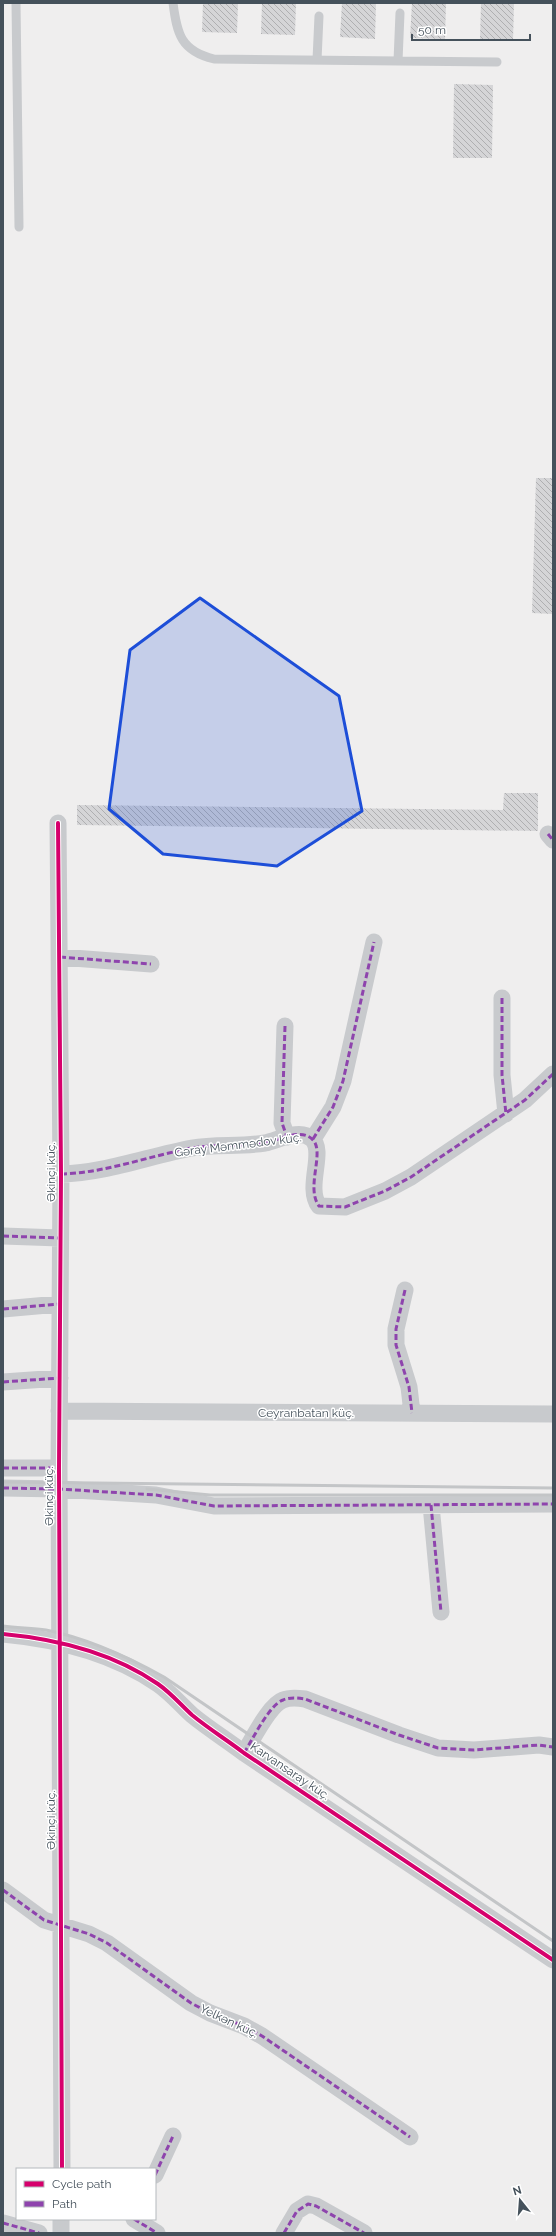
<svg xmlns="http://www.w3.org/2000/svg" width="556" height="2236" viewBox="0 0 556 2236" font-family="Raleway,sans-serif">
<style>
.building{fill:url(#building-back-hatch)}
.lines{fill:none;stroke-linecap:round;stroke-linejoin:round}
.service{stroke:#c8cacd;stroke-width:9}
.minor{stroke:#c8cacd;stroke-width:17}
.rail{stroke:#c3c5c7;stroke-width:3}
.quiet{stroke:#8e44ad;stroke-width:3;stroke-dasharray:6 3;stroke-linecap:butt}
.cycleway-casing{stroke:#fff;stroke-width:6}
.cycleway{stroke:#d6006c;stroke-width:4}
.marked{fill:#1d4ed8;fill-opacity:0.2;stroke:#1d4ed8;stroke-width:3;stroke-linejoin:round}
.labels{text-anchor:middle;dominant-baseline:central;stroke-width:3;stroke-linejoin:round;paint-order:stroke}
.street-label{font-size:12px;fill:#45515b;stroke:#fff}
</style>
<defs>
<pattern id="building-back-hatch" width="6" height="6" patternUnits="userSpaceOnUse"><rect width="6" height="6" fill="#d5d5d7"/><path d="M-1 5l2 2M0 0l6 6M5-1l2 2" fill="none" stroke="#afafb1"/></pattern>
</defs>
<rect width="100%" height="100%" fill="#efeeee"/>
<path class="building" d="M203,3H238L237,33L202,32Z
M262,3H296L295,35L261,34Z
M342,3H376L375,39L340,37Z
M412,3H446L445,39L410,38Z
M481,3H514L513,41L480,40Z
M454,84L493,85L492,158H453Z
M536,478H553V614L532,613Z
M504,793H538V831L77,825V805L503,810Z"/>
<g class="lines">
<path class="service" d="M16,3L19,227
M173,3C177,34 181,51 214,59L497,62
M317,60L319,16
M398,61L400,13"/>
<path class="minor" d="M58,823L61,1174L59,1468L62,2169
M548,834L553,840
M60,957L151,964
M502,998V1075L506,1114
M285,1026L282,1123L287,1137
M313,1139L333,1107L343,1081L374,942
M61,1174C105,1173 149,1156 192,1148C216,1144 241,1147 265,1143C279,1140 300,1128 312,1139C326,1151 305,1187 319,1206L345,1207L385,1191L411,1177L525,1100L553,1074
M3,1236L60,1238
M405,1290L396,1329V1345L409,1387L412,1413
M3,1309L59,1304
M3,1382L60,1378
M59,1411L553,1414
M3,1468H59
M3,1488L59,1489L156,1495L214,1506L553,1504
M431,1505L441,1612
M3,1634C57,1639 113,1653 158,1684C171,1693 181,1705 192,1715C209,1729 227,1740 244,1753L553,1960
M244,1753C253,1739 269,1705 283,1700C290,1697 298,1698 305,1699L399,1735L438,1748L474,1750L539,1745L553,1747
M3,1890L44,1920L89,1934L107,1943L191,2003L210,2013L244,2026L262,2036L410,2137
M155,2175L173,2136
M134,2219L157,2233
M3,2223L39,2233
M61,2233V2219
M284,2233L297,2211L308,2204L316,2206L364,2233"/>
<path class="rail" d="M3,1482L553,1488
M147,1489L210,1495H553
M3,1626C17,1628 32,1628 46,1630C87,1638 128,1657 164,1677L553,1941"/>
<path class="quiet" d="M548,834L553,840
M60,957L151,964
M502,998V1075L506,1114
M285,1026L282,1123L287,1137
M313,1139L333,1107L343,1081L374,942
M61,1174C105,1173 149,1156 192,1148C216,1144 241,1147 265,1143C279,1140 300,1128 312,1139C326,1151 305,1187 319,1206L345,1207L385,1191L411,1177L525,1100L553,1074
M3,1236L60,1238
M405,1290L396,1329V1345L409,1387L412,1413
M3,1309L59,1304
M3,1382L60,1378
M3,1468H59
M3,1488L59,1489L156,1495L214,1506L553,1504
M431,1505L441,1612
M244,1753C253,1739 269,1705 283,1700C290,1697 298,1698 305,1699L399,1735L438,1748L474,1750L539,1745L553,1747
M3,1890L44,1920L89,1934L107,1943L191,2003L210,2013L244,2026L262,2036L410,2137
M155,2175L173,2136
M134,2219L157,2233
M3,2223L39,2233
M284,2233L297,2211L308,2204L316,2206L364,2233"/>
<defs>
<path id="cycleway" d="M58,823L61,1174L59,1468L62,2169
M3,1634C57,1639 113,1653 158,1684C171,1693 181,1705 192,1715C209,1729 227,1740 244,1753L553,1960"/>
</defs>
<use href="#cycleway" class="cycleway-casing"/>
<use href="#cycleway" class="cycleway"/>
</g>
<path class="marked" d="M200,598L339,696L362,811L277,866L163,854L109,809L130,650Z"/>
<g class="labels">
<g class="street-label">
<text transform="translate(238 1145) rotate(-7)">Gəray Məmmədov küç.</text>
<text transform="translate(51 1172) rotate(-90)">Əkinçi küç.</text>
<text x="306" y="1413">Ceyranbatan küç.</text>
<text transform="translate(49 1496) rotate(-90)">Əkinçi küç.</text>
<text transform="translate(290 1771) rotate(34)">Karvansaray küç.</text>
<text transform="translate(51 1820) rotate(-90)">Əkinçi küç.</text>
<text transform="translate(229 2021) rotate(25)">Yelkən küç.</text>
</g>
</g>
<rect width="556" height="2236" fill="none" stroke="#45515b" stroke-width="8"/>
<rect x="16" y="2168" width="140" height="52" fill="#ffffff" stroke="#b5b9bd"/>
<rect x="24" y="2181" width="20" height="6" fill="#d6006c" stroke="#b5b9bd"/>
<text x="52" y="2188" font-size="12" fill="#45515b">Cycle path</text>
<rect x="24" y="2201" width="20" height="6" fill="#8e44ad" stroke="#b5b9bd"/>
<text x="52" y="2208" font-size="12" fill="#45515b">Path</text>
<g transform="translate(520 2200) rotate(343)" stroke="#ffffff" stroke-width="3" paint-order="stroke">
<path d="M0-3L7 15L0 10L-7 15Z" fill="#45515b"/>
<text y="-6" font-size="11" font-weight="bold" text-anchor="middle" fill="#45515b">N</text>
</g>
<path d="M412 34v6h118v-6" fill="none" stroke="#45515b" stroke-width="2"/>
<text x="418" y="34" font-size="12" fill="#45515b" stroke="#ffffff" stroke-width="3" paint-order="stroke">50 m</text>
</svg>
